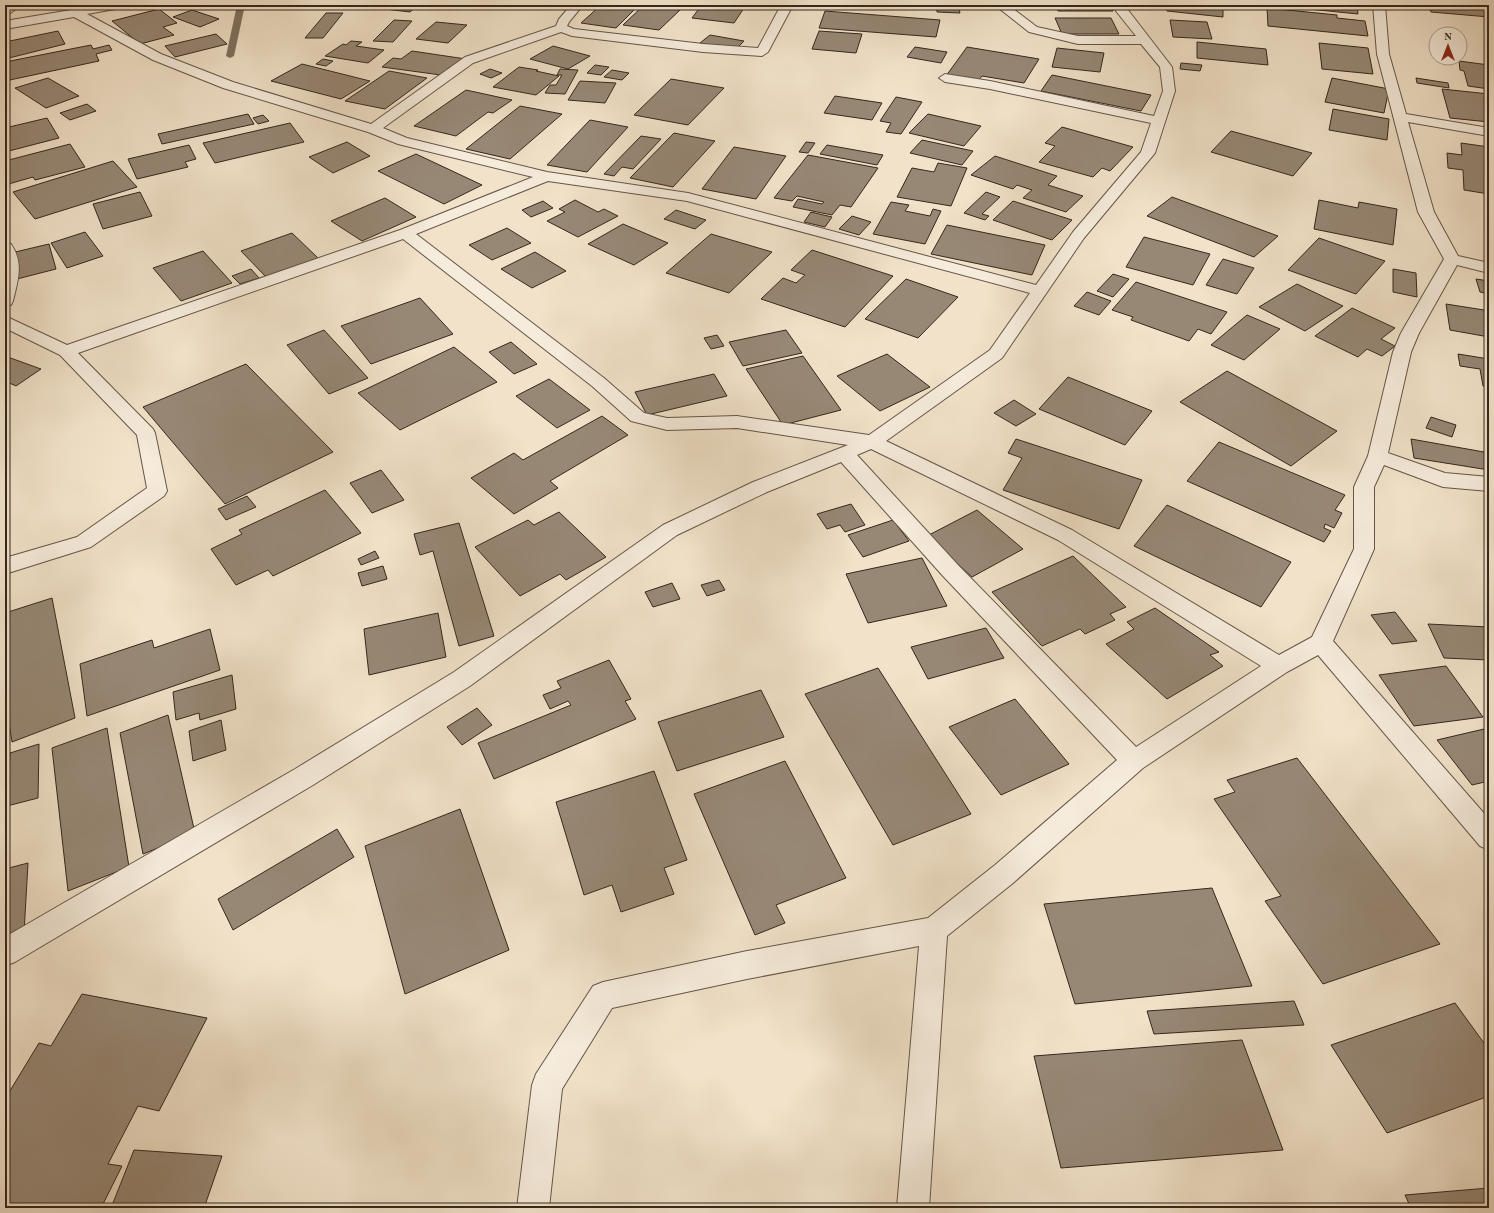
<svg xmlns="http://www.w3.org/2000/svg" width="1494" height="1213" viewBox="0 0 1494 1213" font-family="'Old Standard TT',serif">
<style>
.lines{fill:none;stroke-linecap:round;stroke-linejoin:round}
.stream{fill:#7f7161;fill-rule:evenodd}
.building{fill:#978876;stroke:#35271d}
.minor-casing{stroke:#645648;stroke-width:2}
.minor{fill:#f6ecdc;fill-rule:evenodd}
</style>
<rect width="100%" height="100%" fill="#f1e2c9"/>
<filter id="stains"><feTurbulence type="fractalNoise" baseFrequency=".005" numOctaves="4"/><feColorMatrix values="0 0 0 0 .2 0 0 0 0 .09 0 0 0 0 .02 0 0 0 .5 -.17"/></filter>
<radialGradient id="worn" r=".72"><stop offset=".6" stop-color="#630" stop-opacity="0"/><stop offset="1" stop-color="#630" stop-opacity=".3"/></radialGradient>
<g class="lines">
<path class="stream" d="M237,5H245L234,56L230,58L226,56Z"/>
</g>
<path class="building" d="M45,5H85L43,7Z
M371,5H418L410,12L368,7Z
M601,5H622L637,7L616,28L581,23Z
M644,5L680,10L659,30L623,25Z
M691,5H746L734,23L692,18L701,6Z
M839,5H929V9Z
M936,5H958L960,13L937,12Z
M1055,5H1110L1113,11H1058Z
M1167,5H1223V17L1167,11Z
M1270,5H1357L1358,14Z
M1428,5H1489V17L1431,12Z
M1267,8L1337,15V18L1365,21L1368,36L1268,26Z
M159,9L177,23L163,27L174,35L140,44L112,21Z
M192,10L219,19L200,27L173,17Z
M825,11L940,20L936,37L819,28Z
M326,13H343L323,38H305Z
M1055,18H1111L1119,34H1062Z
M394,20L412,21L393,42L373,41Z
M1170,20L1207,22L1212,39L1173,37Z
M436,22L467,25L448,43L416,39Z
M58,31L65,44L5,59V42Z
M819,31L862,34L856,53L812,49Z
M216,34L227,44L175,57L165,46Z
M710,35L744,41L735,50L700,43Z
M351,41L362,42L356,46L384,50L368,63L325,56L343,44L346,45Z
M1197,42L1266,49L1268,65L1197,58Z
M1319,43L1368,48L1373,74L1322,69Z
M91,45L93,49L109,45L112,50L96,54L99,61L5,81V62Z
M553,46L590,56L568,69L530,59Z
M915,47L947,52L941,63L907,57Z
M967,47L1039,59L1024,83L982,76L978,81L946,76Z
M1057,48L1104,53L1100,72L1052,67Z
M412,51L466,59L455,68L450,67L441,75L382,67L393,58L401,59Z
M323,59L333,61L326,66L316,64Z
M1459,61L1489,65V89L1468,86L1464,71L1460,70Z
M1181,63L1202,65L1200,71L1180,69Z
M302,64L370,81L341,99L271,81Z
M595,65L609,67L601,75L587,73Z
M519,67L538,70L536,71L559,76L536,95L493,87Z
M490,69L502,73L491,78L480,74Z
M560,69L578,70L565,94L545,93L550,85H556L562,75H557Z
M612,70L629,73L622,80L604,77Z
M389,71L427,78L385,109L345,101Z
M1052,75L1151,95L1141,111L1041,91Z
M48,78L79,96L46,108L15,88Z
M1332,78L1389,89L1384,113L1325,102Z
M1416,78L1448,83L1449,88L1417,83Z
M671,79L724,88L688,125L634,115Z
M580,81L616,83L605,103L568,100Z
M1442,89L1489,94V122L1450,118Z
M466,90L512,100L493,113L488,112L456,136L414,126Z
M835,96L882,103L872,120L824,113Z
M896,97L922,102L901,134L886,132L891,123L880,121Z
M87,104L96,111L70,120L60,113Z
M520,106L562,114L510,159L466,149Z
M1333,109L1389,119L1387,140L1329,130Z
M248,114L254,124L162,144L158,134Z
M928,114L981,126L964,146L909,133Z
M263,115L269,121L258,124L253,118Z
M47,118L59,138L5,152V128Z
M590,120L628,127L587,172L547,165Z
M290,123L304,142L215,163L203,143Z
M1062,127L1133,147L1110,171L1102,168L1093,177L1039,162L1055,146L1045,143Z
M1231,131L1312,153L1293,176L1211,152Z
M674,133L715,141L673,187L630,178Z
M641,136L661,139L633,169L622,167L614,176L604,174Z
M922,140L973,151L962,165L910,153Z
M347,142L370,156L333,173L309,157Z
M806,142L815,143L808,153L799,152Z
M1461,143L1489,147V194L1464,190L1463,170L1448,168L1447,153L1462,155Z
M70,144L85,167L35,180L33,177L5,185V161Z
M189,145L196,159L185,162L188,167L137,179L128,159Z
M827,145L883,155L877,165L820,154Z
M734,147L786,156L756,199L702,189Z
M416,154L482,185L444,204L378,171Z
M808,155L878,168L851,207L840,205L832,215L793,207L798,199L822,204L824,202L797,196L792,201L774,198Z
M995,156L1057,176L1048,185L1083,196L1066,212L1023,198L1032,190L1017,185L1013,189L971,175Z
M113,161L137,187L35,219L13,192Z
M938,163L967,168L951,206L897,197L912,168L934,172Z
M140,192L152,216L103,229L93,204Z
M986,192L1000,197L982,214L989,216L985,220L964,213Z
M1172,197L1278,236L1254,257L1147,216Z
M385,198L416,217L362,241L331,221Z
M575,200L598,212L604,209L618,216L578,237L547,221L565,212L559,209Z
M1319,200L1358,208L1359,202L1397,209L1393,245L1314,229Z
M543,201L553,208L531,217L522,210Z
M1013,201L1072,220L1052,240L993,220Z
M891,202L909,205L905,211L930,216L933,209L941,211L925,244L873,234Z
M676,210L706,220L695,229L664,219Z
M811,212L832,217L825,227L804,222Z
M852,216L871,222L859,235L839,229Z
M623,224L668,243L634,265L588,244Z
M947,225L1045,245L1032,275L931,254Z
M507,228L531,243L492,260L469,245Z
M85,232L103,256L67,268L51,243Z
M292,233L318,258L266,277L241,251Z
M711,234L772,252L729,293L666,273Z
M1144,237L1210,254L1193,285L1126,267Z
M1319,238L1385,261L1356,294L1288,270Z
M49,244L56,269L17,279L11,253Z
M812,250L893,276L845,327L761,299L783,278L796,283L805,275L791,270Z
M203,251L232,283L181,301L153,268Z
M535,252L566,271L532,288L501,269Z
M1223,259L1254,268L1237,294L1206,285Z
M251,269L259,278L240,284L232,276Z
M1393,269L1416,273L1417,297L1393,292Z
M1113,274L1129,279L1113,297L1097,291Z
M906,279L958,297L918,338L865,319Z
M1476,279L1489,281V294L1480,292Z
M1136,282L1227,312L1211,334L1198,329L1189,341L1131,320L1133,317L1112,310Z
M1297,284L1343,306L1305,331L1259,307Z
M1087,292L1111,301L1099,315L1074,306Z
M420,298L453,334L371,364L341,326Z
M1446,304L1484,310L1489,337L1450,330Z
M1352,308L1395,328L1381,339L1395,346L1382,356L1367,349L1358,357L1315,336Z
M1247,315L1280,329L1244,360L1211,345Z
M324,330L368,378L329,394L287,345Z
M786,330L802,353L743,366L729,342Z
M717,335L724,346L711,349L704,338Z
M511,342L537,364L514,374L489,352Z
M454,347L497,382L400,430L358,393Z
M887,354L930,387L880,411L837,376Z
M1458,354L1489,359V387L1483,386L1480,369L1460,366Z
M5,356L41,369L16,386L5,381Z
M803,356L841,410L783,425L746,369Z
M246,364L333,452L225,504L143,407Z
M1227,371L1337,431L1291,466L1180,402Z
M714,374L727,396L647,415L635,392Z
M1068,377L1152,411L1125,445L1039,409Z
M549,379L590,410L557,428L516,396Z
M1014,400L1036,414L1016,426L994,413Z
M602,416L628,435L550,481L558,488L514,514L471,478L514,453L523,460Z
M1431,417L1456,425L1452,437L1426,428Z
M1016,439L1142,480L1119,529L1003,490L1022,458L1008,453Z
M1411,439L1484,452L1489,470L1414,458Z
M1219,442L1345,495L1335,510L1342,513L1334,528L1325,524L1324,528L1331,531L1324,542L1187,481Z
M381,470L404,500L372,513L350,483Z
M325,490L361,533L273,576L268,570L236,585L211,549L242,534L239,530Z
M247,496L256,507L226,520L218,509Z
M851,504L865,525L845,532L840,525L827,529L817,514Z
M1167,505L1291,562L1261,607L1134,546Z
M977,510L1023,549L972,577L927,536Z
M559,512L606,557L566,580L560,574L520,596L475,547L528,520L534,525Z
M893,520L909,541L863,557L848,535Z
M459,523L494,636L459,646L433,551L420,555L414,534Z
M375,551L379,558L361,565L358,559Z
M1073,556L1126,607L1110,614L1115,620L1085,634L1080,629L1042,646L992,592Z
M922,558L947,606L868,623L846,574Z
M383,566L387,579L362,586L358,573Z
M719,580L725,590L707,596L701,585Z
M672,583L680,599L653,607L645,592Z
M52,598L75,718L12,742L5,697V613Z
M1155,608L1219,652L1210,655L1223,666L1167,699L1106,644L1134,629L1127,622Z
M1395,612L1417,641L1392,644L1371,615Z
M438,613L446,657L369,675L364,629Z
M1428,624L1489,627V660L1444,658Z
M986,628L1004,658L928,679L911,647Z
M210,629L220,670L87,716L80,664L152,640L154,648Z
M609,660L631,699L625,701L636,719L494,779L478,743L571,705L568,701L550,709L543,695L561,688L557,681Z
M1446,666L1483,717L1414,726L1379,675Z
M878,668L971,814L893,845L805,694Z
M232,675L236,709L200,720L199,713L176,720L173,692Z
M761,690L784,737L677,771L658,722Z
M1015,699L1069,764L1001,795L949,727Z
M477,708L492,725L462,745L447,727Z
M168,715L195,833L143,854L120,733Z
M221,720L226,750L193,761L189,731Z
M107,728L129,867L68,891L52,748Z
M1484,729L1489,735V781L1472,785L1437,740Z
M39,744L38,798L7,806L10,753Z
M1297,758L1440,944L1323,984L1265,901L1281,896L1214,799L1235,792L1227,780Z
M785,761L846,878L776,905L785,923L755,935L694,794Z
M654,771L687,860L664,868L674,894L621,912L612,885L584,895L556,802Z
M460,809L509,950L405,994L365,846Z
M337,829L354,857L233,930L218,899Z
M28,863L24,933L5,940V869Z
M1212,888L1252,986L1075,1004L1044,904Z
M82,994L207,1018L159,1111L138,1106L108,1164L122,1166L101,1208H5V1099L39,1043L51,1046Z
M1294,1001L1304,1025L1154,1034L1147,1011Z
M1455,1003L1489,1050V1096L1387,1133L1331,1045Z
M1242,1040L1283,1150L1061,1168L1034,1056Z
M134,1150L222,1156L204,1208H111Z
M1489,1188V1208H1411L1405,1195Z"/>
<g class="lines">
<defs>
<path id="minor" d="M8,5H21L9,14L5,15V7Z
M101,5H127L121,8L87,14L161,54L233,82L371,124L465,57L556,26L559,19L571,5H583L569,22L567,26L574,29L703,44L758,48L781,5H793L768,52L762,56L703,52L572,36L561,32L473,63L383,128L407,138L547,172L688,193L1036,285L1073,232L1141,152L1151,123L990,89L945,82L939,78L945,74L990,81L1154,116L1163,91L1160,67L1141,44H1078L1029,32L996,6L1008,5L1037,27L1078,36H1136L1116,11L1114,5H1126L1128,10L1172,67L1175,91L1155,153L1084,238L1002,358L886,441L1072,530L1279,655L1312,637L1354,549V487L1368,456L1393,352L1401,333L1444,259L1418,212L1377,54L1373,5H1385L1389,54L1406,114L1489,128V136L1408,122L1434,212L1458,256L1489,263V273L1457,265L1419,333L1411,352L1388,453L1445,473L1489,477V491L1443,487L1384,465L1374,487V549L1333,641L1489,819V850L1480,846L1318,655L1287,672L1143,768L1013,883L947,936L929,1208H897L919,946L747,979L612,1008L562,1089L549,1208H517L532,1085L536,1074L593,986L603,982L747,951L928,918L995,865L1117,760L943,576L841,462L767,492L677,535L470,686L313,785L15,962L5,966V937L295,769L454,672L663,525L753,482L848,445L737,428L667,430L631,421L592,386L403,239L78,353L153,429L155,433L167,491L164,496L91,547L5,574V558L77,537L147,488L137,435L60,355L5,328V316L67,345L400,230L533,177L398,144L368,132L223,88L153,60L74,17L5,29V21ZM548,181L687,201L1030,293L990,350L869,435L737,416L667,418L644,413L604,378L416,234ZM871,449L1058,540L1261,666L1136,747L958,565L857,455Z
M5,242L11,244C24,263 18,280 13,301L11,305L5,306Z"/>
</defs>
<use href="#minor" class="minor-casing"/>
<use href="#minor" class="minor"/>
</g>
<rect width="1494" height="1213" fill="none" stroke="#f1e2c9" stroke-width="20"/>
<rect x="6" y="6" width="1482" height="1201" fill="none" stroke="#35271d" stroke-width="2"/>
<rect x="10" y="10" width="1474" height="1193" fill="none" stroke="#35271d"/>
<g transform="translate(1448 46)"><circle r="19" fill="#f6ecdc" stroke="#a99d90"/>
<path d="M0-3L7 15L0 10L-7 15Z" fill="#8f2418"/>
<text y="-6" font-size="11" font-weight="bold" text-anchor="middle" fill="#35271d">N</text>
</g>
<rect width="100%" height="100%" filter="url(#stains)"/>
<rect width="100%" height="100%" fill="url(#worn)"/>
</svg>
